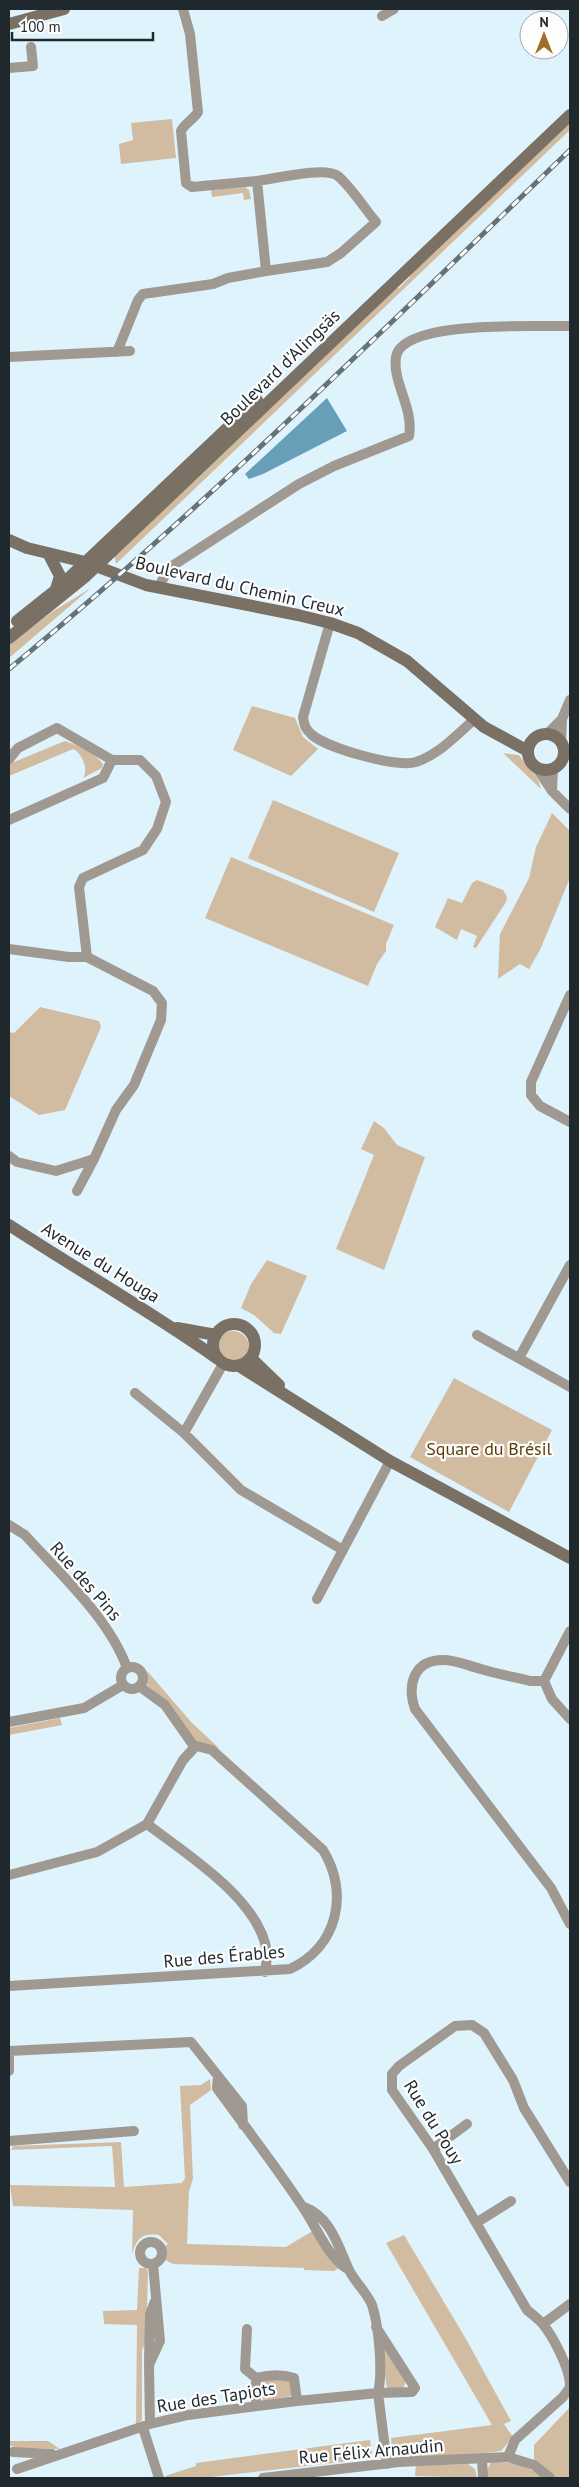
<svg xmlns="http://www.w3.org/2000/svg" width="579" height="2487" viewBox="0 0 579 2487" font-family="'PT Sans',sans-serif">
<style>
.green{fill:#d1bca2}
.water{fill:#679fb9}
.lines{fill:none;stroke-linecap:round;stroke-linejoin:round}
.street{stroke:#a09991;stroke-width:10}
.secondary{stroke:#7a7064;stroke-width:12}
.rail-casing{stroke:#657379;stroke-width:5}
.rail{stroke:#fdfdfd;stroke-width:3;stroke-dasharray:9;stroke-linecap:butt}
.labels{text-anchor:middle;dominant-baseline:central;stroke-width:4.5;stroke-linejoin:round;paint-order:stroke}
.street-label{font-size:18px;fill:#1f292d;stroke:#fdfdfd}
.park-label{font-size:18px;fill:#5e3d05;stroke:#fdfdfd}
</style>
<rect width="100%" height="100%" fill="#dff3fd"/>
<path class="green" d="M172,119L176,158L121,164L119,144L133,140L131,123Z
M570,121V130L116,564L114,554L393,287L399,288L410,277V273Z
M245,187L249,190L251,199L244,200L243,193L212,197L211,190Z
M91,588L9,658V644L55,610Z
M252,706L295,718L303,737L318,749L291,776L233,750Z
M65,741C79,746 94,752 103,764L102,768L83,778C89,770 82,753 73,749L9,776V764Z
M503,753L519,755C527,768 538,774 541,789Z
M273,800L399,853L374,912L248,858Z
M552,813L570,831V878L540,950L529,969L520,964L498,979L500,934L529,878L536,847Z
M231,857L394,925L386,944V951L377,964L368,986L205,918Z
M477,880L503,890L507,897L506,902L476,948L473,947L477,936L461,929L457,940L435,927L448,898L462,903L472,883Z
M40,1007L99,1021L101,1027L65,1110L39,1115L9,1096V1032L14,1033Z
M374,1121L384,1128L397,1145L425,1157L384,1270L336,1249L374,1155L361,1149Z
M267,1260L307,1276L281,1334L274,1333L254,1315L241,1308L251,1284Z
M217 1347a16 16 0 1 1 32 0a16 16 0 1 1-32 0Z
M454,1378L552,1430L509,1512L410,1457Z
M148,1672L192,1723L219,1748L194,1740L171,1705L148,1686L145,1677Z
M60,1718L62,1725L9,1735V1728Z
M210,2079L211,2090L190,2105L193,2179L189,2191L187,2244L286,2247L314,2230L339,2268L334,2271L304,2270V2268L173,2264L165,2260V2246L168,2244L159,2235C142,2233 137,2238 132,2254L133,2210L13,2206L10,2185L115,2187L112,2146L11,2150L13,2146L121,2142L124,2187L182,2183L185,2178L180,2086L201,2085Z
M404,2235L466,2339L511,2421L504,2424L513,2437L501,2451C484,2453 411,2462 398,2456C395,2455 394,2452 392,2450L391,2438L492,2425L386,2243Z
M139,2268H146L148,2271L146,2343L142,2350V2420L136,2425L137,2325L104,2324L103,2311L137,2310Z
M384,2348L406,2381L403,2389H387L382,2351Z
M267,2379L290,2380L292,2396L263,2401L261,2385Z
M570,2407V2478H551L534,2460V2445Z
M370,2440L372,2453L367,2459L203,2478H167L165,2476L196,2466V2463Z
M9,2441H48L60,2449L16,2448L9,2445Z
M491,2462C513,2462 526,2464 543,2478H487V2470Z
M468,2464L475,2469L477,2478L415,2476L416,2465Z"/>
<path class="water" d="M327,398L347,431L263,474L249,479L245,474Z"/>
<g class="lines">
<path class="street" d="M382,16L394,9
M9,68L33,66L31,47
M257,181C274,179 325,166 338,176C351,187 365,209 376,222L341,253L327,262L266,271
M117,352L138,300L143,294L213,284L228,278L266,271L257,181L192,187L186,183L181,131C185,123 193,120 198,112L190,34L183,9
M9,357L130,351
M158,588L169,568L299,484L334,466L409,436C414,408 392,382 396,357C402,319 539,327 570,326
M330,623L303,717C304,724 305,729 311,734C326,748 397,768 416,762C440,754 457,734 475,719
M547,734L562,719
M561,742L562,719L570,700
M9,759L18,748L57,728L112,760H140L156,776L166,802L157,829L143,850L83,878L79,887L87,957
M536,767L552,791L570,809
M552,791L553,769
M9,820L103,778L112,760
M9,949L69,957H87L153,991L162,1003L161,1020L134,1085L116,1110L94,1159L56,1171L17,1162L9,1156
M570,995L531,1082V1095L540,1106L570,1122
M77,1191L94,1159
M477,1335L570,1387
M519,1358L570,1265
M135,1393L184,1433L241,1490L343,1550
M184,1433L223,1364
M9,1525L25,1535C60,1574 109,1618 127,1668
M317,1599L390,1461
M570,1631L544,1681H530C514,1677 497,1674 481,1669C469,1666 456,1660 443,1660C413,1660 407,1686 415,1709L551,1888L570,1924
M121 1678a11 11 0 1 1 22 0a11 11 0 1 1-22 0Z
M544,1681L552,1699L570,1719
M9,1722L84,1708L123,1685
M147,1824C185,1853 261,1900 267,1953C267,1959 266,1966 265,1972
M9,1875L97,1852L147,1824L183,1760L194,1748L193,1745
M9,1986L290,1969C337,1947 350,1894 323,1850L212,1750L193,1745L165,1705L139,1686
M9,2071V2051L191,2042L242,2106L243,2125
M218,2076L217,2088C245,2127 275,2165 302,2206C317,2227 327,2257 349,2270
M9,2141L134,2131
M433,2149L467,2124
M570,2182L524,2108L513,2080L484,2033L472,2025L455,2026L399,2066L392,2074V2090L433,2149L527,2310C532,2314 538,2319 542,2323C553,2336 570,2369 570,2385
M304,2207C331,2217 338,2246 349,2270C355,2282 367,2293 372,2305C379,2326 383,2372 378,2393L387,2464
M476,2223L511,2201
M140 2253a11 11 0 1 1 22 0a11 11 0 1 1-22 0Z
M543,2324L570,2304
M247,2329L245,2369L256,2378
M149,2362L150,2314L155,2301
M256,2406V2378C268,2375 282,2374 294,2378L297,2401
M150,2424L149,2365L160,2341L153,2264
M143,2428L159,2478
M13,2452L52,2454
M508,2457L515,2440L563,2397L570,2387
M482,2458L483,2478
M17,2469L150,2424L188,2415L297,2401L378,2393L412,2392L415,2388L376,2327
M263,2478L399,2462L508,2457L534,2465L550,2478"/>
<path class="secondary" d="M9,24L64,9
M9,540L27,548L85,562L146,585L298,615L330,623L358,633L407,661L484,727L528,751
M48,553L60,576L56,589
M17,621L56,590L257,400
M9,638L86,576L570,115
M528 752a18 18 0 1 1 36 0a18 18 0 1 1-36 0Z
M9,1225C78,1270 150,1311 218,1359
M213 1345a21 21 0 1 1 42 0a21 21 0 1 1-42 0Z
M177,1328L216,1335
M251,1358L279,1385
M239,1366L390,1461L570,1558"/>
<defs>
<path id="rail" d="M9,669C205,507 386,327 570,150"/>
</defs>
<use href="#rail" class="rail-casing"/>
<use href="#rail" class="rail"/>
</g>
<g class="labels">
<g class="street-label">
<text transform="translate(280 367) rotate(-44)">Boulevard d'Alingsäs</text>
<text transform="translate(240 586) rotate(13)">Boulevard du Chemin Creux</text>
<text transform="translate(101 1262) rotate(32)">Avenue du Houga</text>
<text transform="translate(86 1581) rotate(49)">Rue des Pins</text>
<text transform="translate(224 1956) rotate(-5)">Rue des Érables</text>
<text transform="translate(434 2122) rotate(58)">Rue du Pouy</text>
<text transform="translate(216 2397) rotate(-9)">Rue des Tapiots</text>
<text transform="translate(371 2451) rotate(-5)">Rue Félix Arnaudin</text>
</g>
<g class="park-label">
<text x="489" y="1448">Square du Brésil</text>
</g>
</g>
<rect width="579" height="2487" fill="none" stroke="#1f292d" stroke-width="20"/>
<g transform="translate(544 35)"><circle r="24" fill="#fdfdfd" stroke="#a4a8aa"/>
<path d="M0-4L9 19L0 12L-9 19Z" fill="#9f6e22"/>
<text y="-8" font-size="14" font-weight="bold" text-anchor="middle" fill="#1f292d">N</text>
</g>
<path d="M12 32v8h141v-8" fill="none" stroke="#1f292d" stroke-width="2.5"/>
<text x="20" y="32" font-size="15" fill="#1f292d" stroke="#fdfdfd" stroke-width="4" paint-order="stroke">100 m</text>
</svg>
